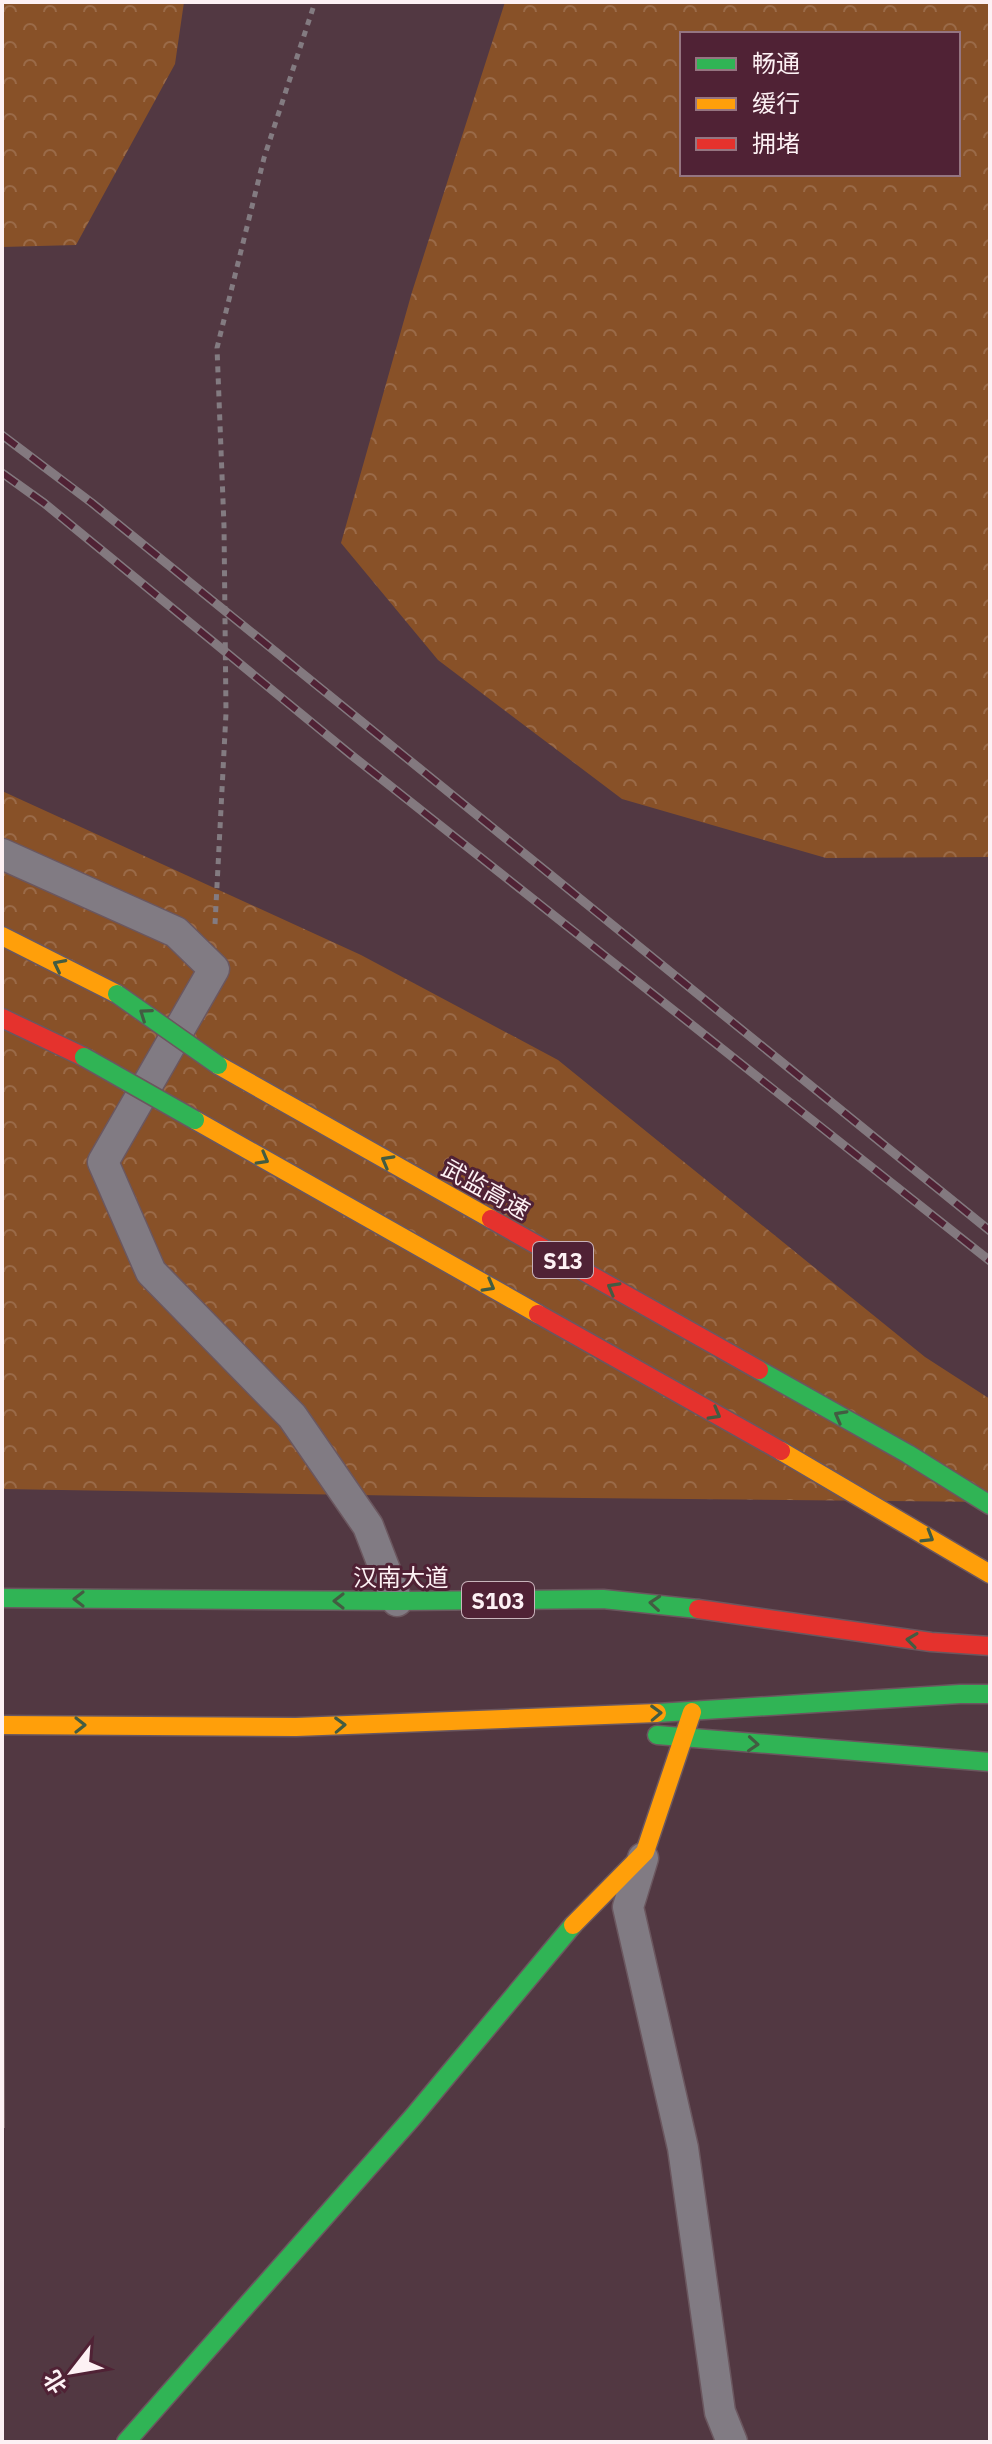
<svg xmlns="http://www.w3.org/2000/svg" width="992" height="2444" viewBox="0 0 992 2444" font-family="'IBM Plex Sans','Noto Sans SC',sans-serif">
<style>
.forest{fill:url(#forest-crowns);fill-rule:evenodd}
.building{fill:#745059;stroke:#7e676c;stroke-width:2}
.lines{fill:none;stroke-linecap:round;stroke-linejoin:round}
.street-casing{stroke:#6b575f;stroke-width:33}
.fast-casing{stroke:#6b575f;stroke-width:21}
.slow-casing{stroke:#6b575f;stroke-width:21}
.jam-casing{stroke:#6b575f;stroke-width:21}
.path{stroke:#837b81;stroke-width:5;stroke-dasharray:6 6;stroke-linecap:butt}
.street{stroke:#817b83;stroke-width:30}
.fast{stroke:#30b455;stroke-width:18}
.slow{stroke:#ff9f0a;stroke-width:18}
.jam{stroke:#e5322d;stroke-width:18}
.rail-casing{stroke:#83797f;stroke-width:9}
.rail{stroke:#502235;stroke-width:6;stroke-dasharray:18;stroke-linecap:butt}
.fast-bridge-casing{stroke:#6b575f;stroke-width:21;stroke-linecap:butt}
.fast-bridge{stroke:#30b455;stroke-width:18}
.oneway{stroke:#435c42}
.labels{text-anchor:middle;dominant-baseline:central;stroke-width:6;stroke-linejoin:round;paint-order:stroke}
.shield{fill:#502235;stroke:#c9b3bb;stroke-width:2}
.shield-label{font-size:22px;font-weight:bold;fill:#fdf1f4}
.street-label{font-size:24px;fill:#fdf1f4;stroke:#502235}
</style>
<defs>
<pattern id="forest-crowns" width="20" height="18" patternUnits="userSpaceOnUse" patternTransform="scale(2)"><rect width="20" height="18" fill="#885128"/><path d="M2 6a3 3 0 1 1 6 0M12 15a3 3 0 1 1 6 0" fill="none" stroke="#9a6a48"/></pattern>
</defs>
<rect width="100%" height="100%" fill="#523842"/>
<path class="forest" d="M2,2H184L175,64L76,245L2,247Z
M505,2H990V857L826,858L622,799L438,660L341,543L412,292ZM682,34H958V174H682Z
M2,791L361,955L558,1060L925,1357L990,1399V1502L479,1497L2,1489Z"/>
<path class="building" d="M2,1881H3L4,2127H2Z"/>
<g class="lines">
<defs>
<path id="street" d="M2,854L176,932L214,969L103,1162L151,1272L292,1416L368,1526L397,1601
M643,1858L628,1907L683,2148L720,2412L732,2442"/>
<path id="fast" d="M759,1370L908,1454L990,1505
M2,1598L397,1601L603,1599L698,1609
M657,1713L960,1694H990
M657,1735L990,1762
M126,2442L412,2118L573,1925"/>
<path id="slow" d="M2,936L117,994
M218,1065L491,1219
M195,1120L538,1314
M781,1451L990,1574
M2,1725L296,1727L657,1713
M573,1925L645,1852L692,1712"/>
<path id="jam" d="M2,1018L84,1057
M491,1219L759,1370
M538,1314L781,1451
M698,1609L931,1642L990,1646"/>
</defs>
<use href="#street" class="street-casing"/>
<use href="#fast" class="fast-casing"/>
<use href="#slow" class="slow-casing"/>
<use href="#jam" class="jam-casing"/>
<path class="path" d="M215,924L226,713L224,526L217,348L264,158L315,2"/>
<use href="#street" class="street"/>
<use href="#fast" class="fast"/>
<use href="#slow" class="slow"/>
<use href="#jam" class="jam"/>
<defs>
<path id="rail" d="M2,435L92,503L990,1231
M2,473L44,503L350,754L990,1261"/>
</defs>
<use href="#rail" class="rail-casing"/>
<use href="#rail" class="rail"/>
<defs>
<path id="fast-bridge" d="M117,994L218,1065
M84,1057L195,1120"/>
</defs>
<use href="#fast-bridge" class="fast-bridge-casing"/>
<use href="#fast-bridge" class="fast-bridge"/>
</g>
<defs><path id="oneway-chevron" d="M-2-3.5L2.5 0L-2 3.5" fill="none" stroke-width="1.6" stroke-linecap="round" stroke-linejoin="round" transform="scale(2)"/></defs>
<g class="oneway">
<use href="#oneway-chevron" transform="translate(59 965) rotate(-153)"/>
<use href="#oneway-chevron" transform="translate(145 1014) rotate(-145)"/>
<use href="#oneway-chevron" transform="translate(263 1159) rotate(29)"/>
<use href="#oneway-chevron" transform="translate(387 1161) rotate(-151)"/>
<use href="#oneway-chevron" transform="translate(489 1286) rotate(29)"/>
<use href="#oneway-chevron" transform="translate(613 1288) rotate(-151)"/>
<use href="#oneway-chevron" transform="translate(715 1414) rotate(29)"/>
<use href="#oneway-chevron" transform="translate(840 1416) rotate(-151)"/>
<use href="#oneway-chevron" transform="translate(928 1537) rotate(31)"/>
<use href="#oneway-chevron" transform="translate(79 1599) rotate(-180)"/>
<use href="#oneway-chevron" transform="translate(339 1601) rotate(-180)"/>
<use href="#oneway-chevron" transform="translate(655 1603) rotate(-175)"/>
<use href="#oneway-chevron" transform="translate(912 1640) rotate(-172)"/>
<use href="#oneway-chevron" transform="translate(656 1713) rotate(-2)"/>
<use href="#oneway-chevron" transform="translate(80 1725)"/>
<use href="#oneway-chevron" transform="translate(340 1725) rotate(-2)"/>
<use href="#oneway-chevron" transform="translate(753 1744) rotate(4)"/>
</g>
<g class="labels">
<g class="shield">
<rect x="533" y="1242" width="60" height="36" rx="6"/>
<rect x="462" y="1582" width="72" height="36" rx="6"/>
</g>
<g class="shield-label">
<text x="563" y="1260">S13</text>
<text x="498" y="1600">S103</text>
</g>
<g class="street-label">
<text transform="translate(486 1189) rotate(29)">武监高速</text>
<text x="401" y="1577">汉南大道</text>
</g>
</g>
<rect width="992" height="2444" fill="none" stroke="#fdf1f4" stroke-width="8"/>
<rect x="680" y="32" width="280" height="144" fill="#502235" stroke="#957581" stroke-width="2"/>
<rect x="696" y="58" width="40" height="12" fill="#30b455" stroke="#957581" stroke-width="2"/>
<text x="752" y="72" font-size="24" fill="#fdf1f4">畅通</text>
<rect x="696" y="98" width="40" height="12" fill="#ff9f0a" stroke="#957581" stroke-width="2"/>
<text x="752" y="112" font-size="24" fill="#fdf1f4">缓行</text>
<rect x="696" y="138" width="40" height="12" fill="#e5322d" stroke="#957581" stroke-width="2"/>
<text x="752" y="152" font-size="24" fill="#fdf1f4">拥堵</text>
<g transform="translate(72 2372) rotate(239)" stroke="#502235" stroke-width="6" paint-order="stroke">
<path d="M0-6L14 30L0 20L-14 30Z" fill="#fdf1f4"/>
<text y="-12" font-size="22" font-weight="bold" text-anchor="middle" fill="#fdf1f4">北</text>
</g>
</svg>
